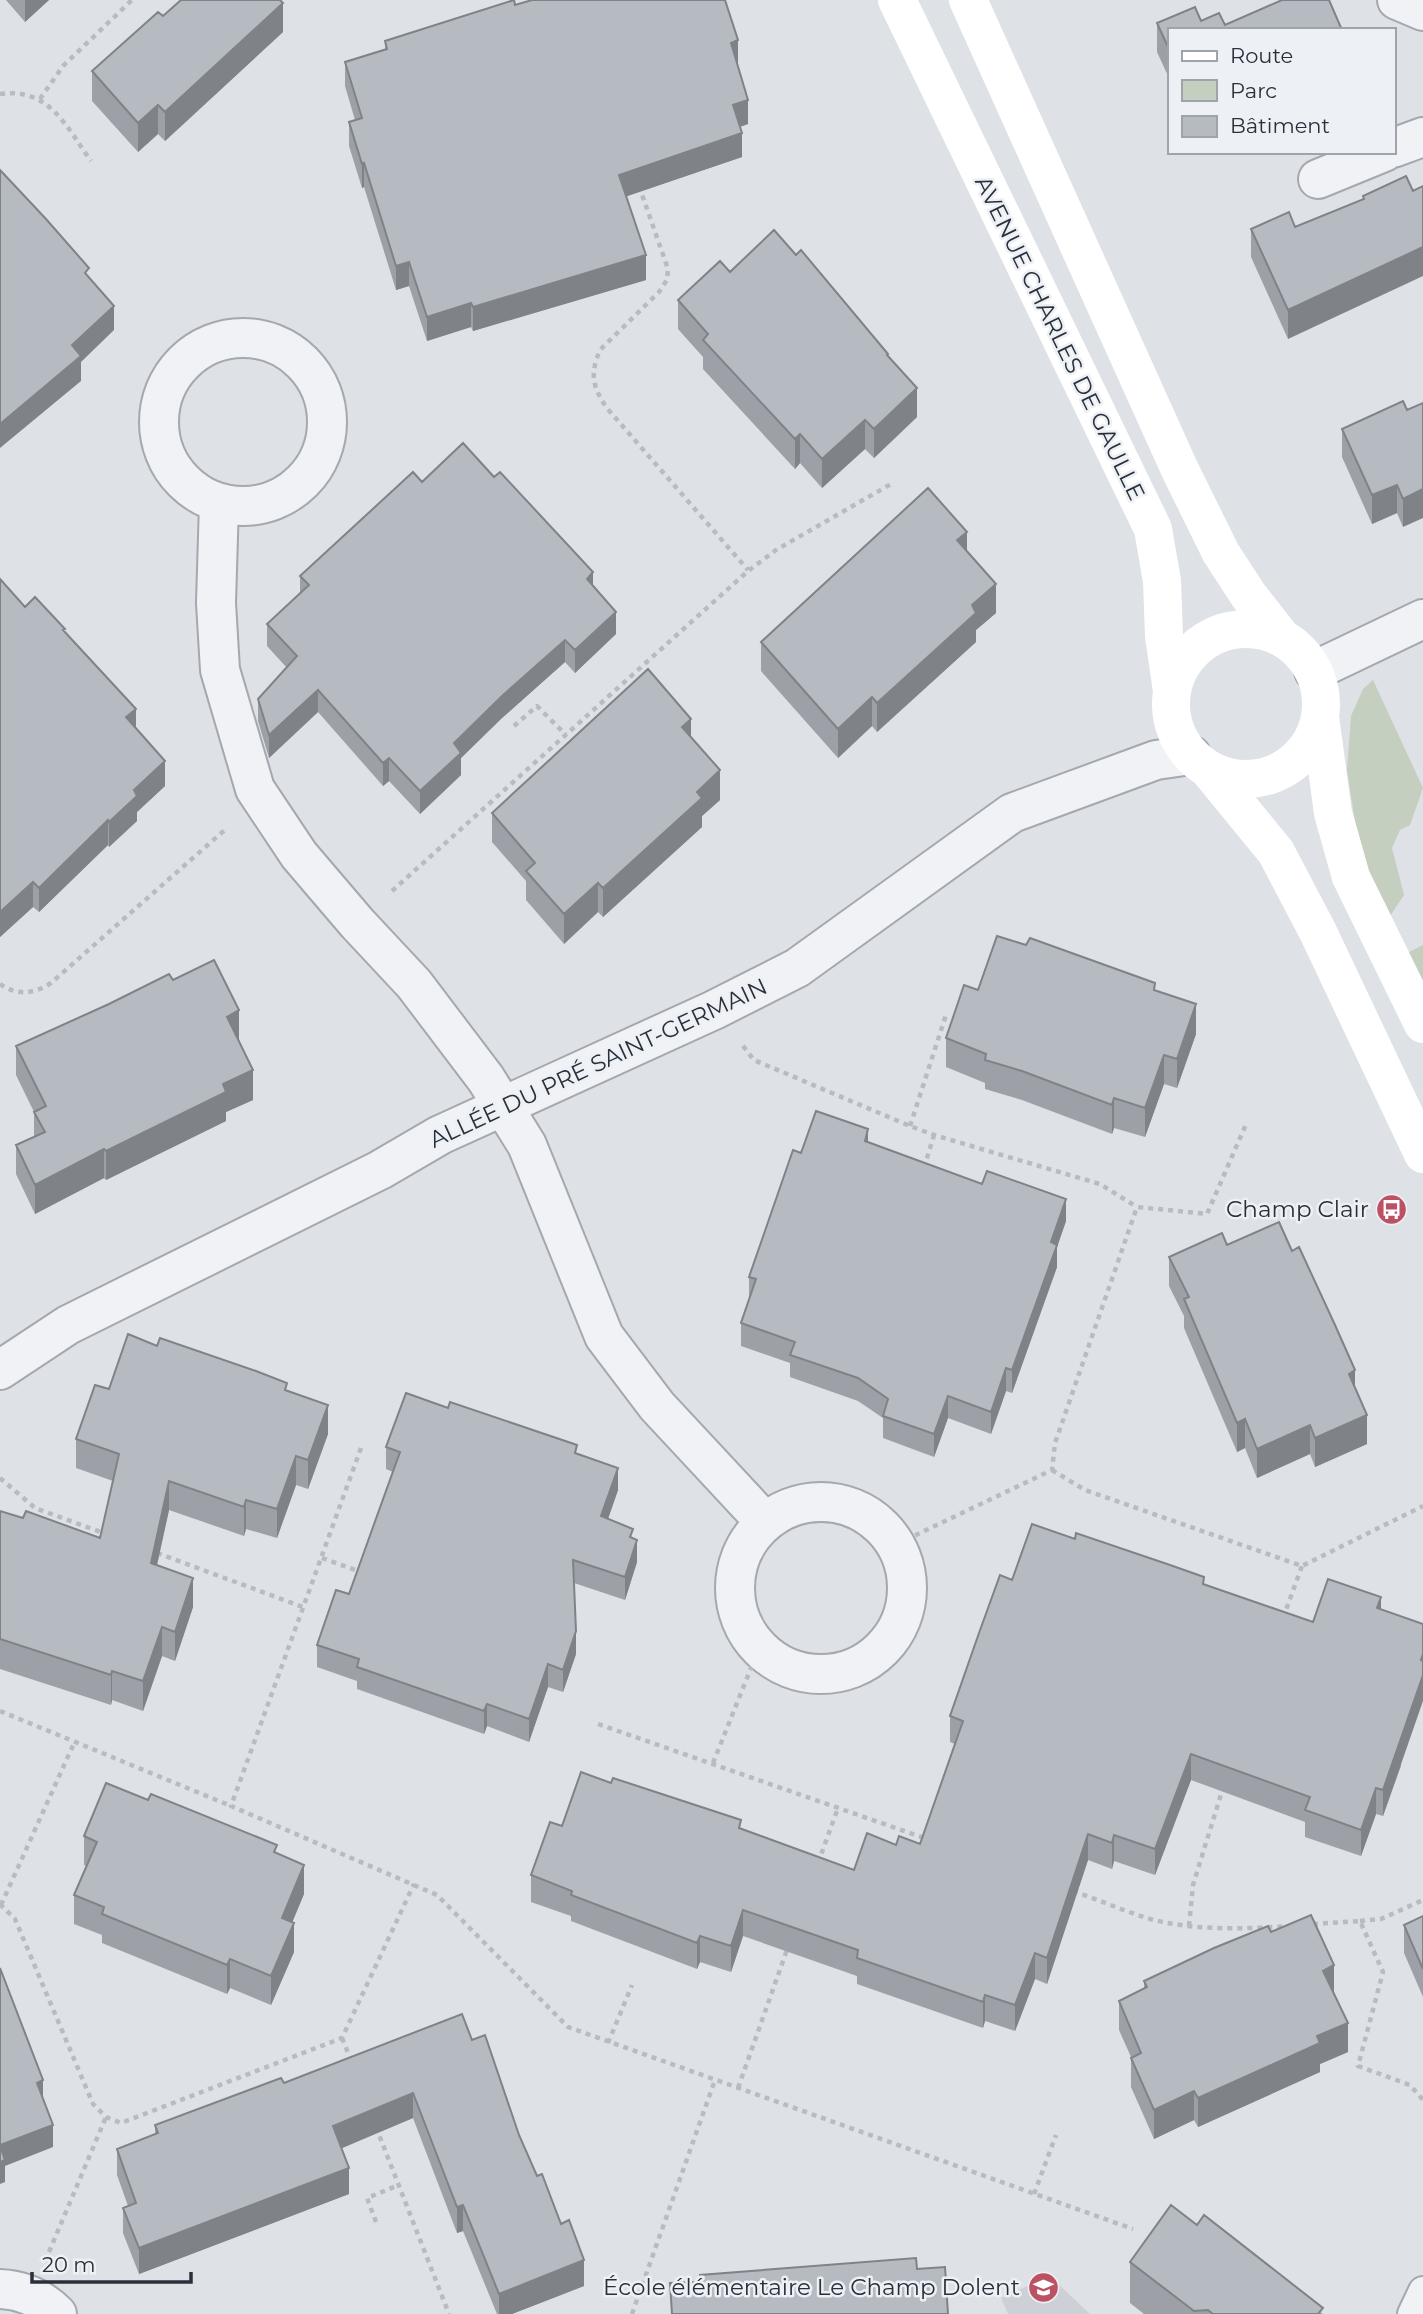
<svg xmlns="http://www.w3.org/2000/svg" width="1423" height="2314" viewBox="0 0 1423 2314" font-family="Montserrat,sans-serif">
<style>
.built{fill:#cdd1d7}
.green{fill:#c4cfc0}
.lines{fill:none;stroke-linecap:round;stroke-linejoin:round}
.lane-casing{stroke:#a4a8af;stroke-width:32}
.street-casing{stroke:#a4a8af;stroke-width:42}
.path{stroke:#b8bcc1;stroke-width:4.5;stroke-dasharray:5 5;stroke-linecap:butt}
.lane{stroke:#f0f2f5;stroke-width:28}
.street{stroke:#f0f2f5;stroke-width:38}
.secondary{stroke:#fff;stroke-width:38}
.wall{fill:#9da1a7}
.shaded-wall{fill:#7f8388}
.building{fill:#b6bbc2;stroke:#7f8388;stroke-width:2}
.labels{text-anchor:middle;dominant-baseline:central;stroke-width:5;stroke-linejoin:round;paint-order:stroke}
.street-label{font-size:23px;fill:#29303b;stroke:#edf0f4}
.poi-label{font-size:23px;fill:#29303b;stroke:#edf0f4;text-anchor:end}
</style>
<rect width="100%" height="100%" fill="#dee1e6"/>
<path class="built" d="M1050,2276L1090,2314H1008L1001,2298Z"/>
<path class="green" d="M1373,680L1423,788L1410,825L1400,830L1392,848L1404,895L1386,922L1361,861L1347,770L1351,716L1363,689Z
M1423,945V995L1403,955Z"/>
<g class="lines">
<defs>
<path id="lane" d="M1412,2314L1423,2291"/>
<path id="street" d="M1397,0L1423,11
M1393,148L1423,137
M1318,179L1384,152
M159 422a84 84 0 1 1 168 0a84 84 0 1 1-168 0Z
M219,503L216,603L220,670L255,789L299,855L357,923L414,984L486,1079L527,1145L604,1336L657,1406L765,1522
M1314,671L1423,619
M0,1370L68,1325L380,1170L440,1135L714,1010L797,968L1012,813L1156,760L1191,755
M735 1588a86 86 0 1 1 172 0a86 86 0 1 1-172 0Z
M0,2289C22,2290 42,2299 57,2314"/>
</defs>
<use href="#lane" class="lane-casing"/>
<use href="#street" class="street-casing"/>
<path class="path" d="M0,94C49,87 66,126 91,161
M40,99L63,66L132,0
M639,186L668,269L667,280L659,292L600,350C590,374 592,385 606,407L748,570
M514,726L537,706L566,735
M392,891L748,571L776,550L891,484
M0,984C17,996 34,994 51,983L227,828
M743,1046L754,1060L910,1126L934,1135L1100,1184L1137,1207
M910,1126L946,1015
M924,1168L934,1135
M361,1448L231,1806L437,1895L568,2027L1133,2229
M1052,1470L1085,1490L1302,1566L1423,1506
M0,1478L35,1508L106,1534
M897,1544L1052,1470L1055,1443L1137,1207L1207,1214L1247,1122
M157,1553L303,1607
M322,1558L358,1571L360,1568
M1283,1618L1302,1566
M0,1711L231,1806
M598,1724L927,1839
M713,1763L759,1648
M818,1863L838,1808
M1073,1891C1099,1900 1124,1911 1150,1919C1196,1931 1243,1929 1290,1926
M0,1904L15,1919L93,2104L106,2117L121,2123L342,2038L414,1884
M1,1905L75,1741
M1360,1921L1381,1919L1423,1900
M1313,1924L1360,1921L1383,1972L1358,2066L1410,2085L1423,2100
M1189,1926L1193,1885L1223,1788
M342,2038L352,2063
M608,2043L632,1985
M738,2088L788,1947
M376,2127L449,2314
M1034,2194L1056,2135
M376,2222L367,2198L399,2185
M49,2252L106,2117
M632,2314L715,2080"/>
<use href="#lane" class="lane"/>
<use href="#street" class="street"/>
<path class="secondary" d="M897,0L1153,529L1162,581L1164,636L1172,691
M968,0L1180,470L1221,553L1249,596L1282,638
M1171 704a75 75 0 1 1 150 0a75 75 0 1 1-150 0Z
M1320,717L1333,813L1351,877L1423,1024
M1208,769L1276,852L1318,932L1423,1154"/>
</g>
<path class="wall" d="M6,0H49L25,22Z
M515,5L738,64L737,65L748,124L740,127L742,157L626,196L646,280L473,331L471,327L427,341L409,286L396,290L364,187L362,188L349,146V122L355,120L345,86V62L385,49V41Z
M1201,21L1225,25L1169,30V78L1157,52V23Z
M283,32L165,141L158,134L138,152L92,101V71Z
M1413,191L1288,339L1251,257V229L1295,227L1363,199V196Z
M796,255L888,357L917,417L874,458L865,449L822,488L800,463L795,469L703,369V357L678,329V300L730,272Z
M1403,401V527L1397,513L1372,524L1342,457V429Z
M422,482L593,586L616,634L575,673L565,662L502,718L461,758V775L420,814L389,781L383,786L318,712L269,758L258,721V699L287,668L267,646V624L300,593V576Z
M967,551L996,613L976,630V642L877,732L872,726L838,758L761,671V642Z
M0,579L25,607L65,632L136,728L165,786L137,812V821L109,847L108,845L39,912L33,907L0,937Z
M691,738L720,800L702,816V827L603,917L598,912L564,944L526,900V881L492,842V813Z
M173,980L239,1039L253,1100L226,1112V1121L106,1180L104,1178L35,1214L16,1174V1145L34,1137V1112L16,1075V1046L109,1004Z
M978,990H1155L1196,1034L1177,1088L1164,1084L1145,1137L1114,1128L1112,1134L1022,1100L985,1089V1083L946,1067V1038Z
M868,1142L1066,1221L1057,1247V1267L1012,1393L1006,1391L991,1434L948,1418L934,1457L883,1438V1418L858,1401L790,1377V1363L741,1346V1323L749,1300V1277L801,1153Z
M1169,1257L1355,1388L1367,1444L1315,1467L1310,1454L1257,1478L1245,1448L1237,1452L1184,1328V1316L1169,1286Z
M157,1346L287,1391L328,1434L308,1489L296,1485L277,1538L246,1529L244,1536L169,1510L157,1565L193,1607L175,1661L162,1656L143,1711L112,1700L111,1705L0,1669V1511L23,1518L100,1538L113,1481L76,1468V1439L109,1389Z
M386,1447L577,1453L618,1490L608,1519L633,1538L637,1562L625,1600L574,1583L576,1654L563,1692L548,1687L529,1742L487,1726L484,1734L357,1689V1681L317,1667V1645L349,1594L393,1472L386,1469Z
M1012,1580L1204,1585L1313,1622L1381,1609L1401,1766L1383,1816L1376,1814L1361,1856L1305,1837V1822L1191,1780L1155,1875L1114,1861L1112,1869L1088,1860L1047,1984L1035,1979L1015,2031L985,2021L983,2028L857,1984V1976L743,1936L731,1972L700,1962L697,1969L571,1921V1916L531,1902V1875L562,1826L741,1828L854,1870L896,1845L920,1844L955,1744L950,1742V1716Z
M84,1836L277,1853L304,1894L292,1922L294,1952L271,2005L230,1988L227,1994L102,1943V1935L74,1924V1895L87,1866L84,1865Z
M1423,1916V1997L1404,1953V1925Z
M1271,1932L1334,1994L1348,2052L1320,2064V2072L1198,2127L1194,2120L1154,2139L1131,2087V2057L1119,2030V2001L1144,1989V1981Z
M472,2040L519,2135L584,2286L512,2314H497L463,2231L457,2233L413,2118L341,2148L349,2194L139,2274L123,2233V2208L128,2206L117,2175V2149L155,2134V2125L284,2083Z
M1197,2225L1323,2314H1144L1130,2303V2262Z"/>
<path class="shaded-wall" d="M25,0H49L25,22Z
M283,3V32L165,141V112Z
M738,40V64L731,67V43Z
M748,100V124L733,129V105Z
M158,105V134L138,152V123Z
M742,133V157L619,199V175Z
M364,163V187L362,188V164Z
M1423,247V276L1288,339V310Z
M646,255V280L473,331V307Z
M409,262V286L396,290V266Z
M471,303V327L427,341V317Z
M114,306V330L81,362V381L0,448V452V424L72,345Z
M917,388V417L874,458V429Z
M865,420V449L822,488V459Z
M800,434V463L795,469V439Z
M1397,485V513L1372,524V495Z
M1423,489V518L1403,527V499Z
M967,532V561L957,540Z
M593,572V595L587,579Z
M996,584V613L976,630V642L877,732V703L972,605Z
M616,612V634L575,673V650Z
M565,640V662L502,718L461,758V775L420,814V791L454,743L502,696Z
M318,690V712L269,758V735Z
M872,697V726L838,758V729Z
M136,709V734L126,717Z
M691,719V748L682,727Z
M389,758V781L383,786V763Z
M165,761V786L137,812V821L109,847V822L134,790Z
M720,770V800L702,816V827L603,917V888L697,792Z
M108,820V845L39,912V888Z
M33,882V907L0,937V912Z
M598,883V912L564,944V914Z
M1196,1004V1034L1177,1088V1059Z
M239,1010V1039L227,1046V1017Z
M1164,1055V1084L1145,1137V1108Z
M253,1070V1100L226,1112V1121L106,1180V1151L223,1084Z
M1114,1098V1128L1112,1134V1105Z
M868,1129V1152L865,1141Z
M104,1149V1178L35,1214V1185Z
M1066,1199V1221L1057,1247V1267L1012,1393V1370L1051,1242Z
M1006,1368V1391L991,1434V1412Z
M1355,1370V1399L1349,1374Z
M948,1396V1418L934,1457V1434Z
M328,1405V1434L308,1489V1460Z
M1367,1415V1444L1315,1467V1438Z
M1245,1419V1448L1237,1452V1423Z
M1310,1425V1454L1257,1478V1449Z
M296,1456V1485L277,1538V1509Z
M618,1468V1490L601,1539V1516Z
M169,1481V1510L151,1592V1563Z
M246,1500V1529L244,1536V1507Z
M637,1540V1562L625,1600V1577Z
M193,1578V1607L175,1661V1632Z
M1381,1597V1624L1377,1608Z
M162,1627V1656L143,1711V1681Z
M576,1631V1654L563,1692V1670Z
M1423,1654V1701L1383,1816V1790Z
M548,1664V1687L529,1742V1719Z
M112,1671V1700L111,1705V1675Z
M487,1704V1726L484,1734V1711Z
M1191,1754V1780L1155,1875V1849Z
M1376,1788V1814L1361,1856V1830Z
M1088,1834V1860L1047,1984V1958Z
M1114,1835V1861L1112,1869V1843Z
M304,1865V1894L282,1947V1918Z
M743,1910V1936L731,1972V1946Z
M294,1923V1952L271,2005V1976Z
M700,1936V1962L697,1969V1943Z
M1035,1953V1979L1015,2031V2005Z
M230,1959V1988L227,1994V1965Z
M1334,1965V1994L1323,1971Z
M985,1995V2021L983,2028V2002Z
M1348,2023V2052L1320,2064V2072L1198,2127V2098L1317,2036Z
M43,2080V2103L37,2083Z
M1194,2091V2120L1154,2139V2110Z
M413,2093V2118L333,2152V2126Z
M53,2125V2147L5,2166V2182L0,2184V2145Z
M349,2168V2194L139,2274V2248Z
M463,2205V2231L457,2233V2207Z
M584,2260V2286L512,2314H499V2294Z"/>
<path class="building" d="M181,0H280L283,3L165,112L158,105L138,123L92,71L158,12L163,16Z
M514,0L515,5L532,0H725L738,40L731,43L748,100L733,105L742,133L619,175L646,255L473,307L471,303L427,317L409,262L396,266L364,163L362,164L349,122L362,118L345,62L387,49L385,41Z
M1282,0H1329L1342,30H1169V49L1157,23L1195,7L1201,21L1219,13L1225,25Z
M0,170L46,219L89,268L85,273L114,306L72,345L81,356L0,424Z
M1406,176L1413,191L1423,186V247L1288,310L1251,229L1289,212L1295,227L1364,199L1363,196Z
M774,230L796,255L801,250L888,354L887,355L917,388L874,429L865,420L822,459L800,434L795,439L703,340L708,334L678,300L720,261L730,272Z
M1403,401L1407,410L1423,403V489L1403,499L1397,485L1372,495L1342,429Z
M463,443L494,477L500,472L593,572L587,579L616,612L575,650L565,640L502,696L454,743L461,753L420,791L389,758L383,763L318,690L269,735L258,699L297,656L267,624L309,585L300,576L413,472L422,482Z
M928,488L967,532L957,540L996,584L972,605L976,613L877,703L872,697L838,729L761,642Z
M0,579L25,607L35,597L65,629L63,630L136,709L126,717L165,761L134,790L137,796L109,822L108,820L39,888L33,882L0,912Z
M648,669L691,719L682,727L720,770L697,792L702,798L603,888L598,883L564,914L526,871L535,863L492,813Z
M997,936L1026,945L1030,938L1155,983L1154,990L1196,1004L1177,1059L1164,1055L1145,1108L1114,1098L1112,1105L1022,1071L985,1060L986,1054L946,1038L964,985L978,990Z
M214,960L239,1010L227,1017L253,1070L223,1084L226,1092L106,1151L104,1149L35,1185L16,1145L45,1132L34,1112L46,1106L16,1046L109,1004L169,974L173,980Z
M816,1111L868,1129L865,1141L982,1184L987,1171L1066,1199L1051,1242L1057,1245L1012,1370L1006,1368L991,1412L948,1396L934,1434L883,1416L888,1399L858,1378L790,1355L795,1342L741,1323L756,1279L749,1277L793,1150L801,1153Z
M1279,1222L1292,1251L1299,1247L1335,1325L1355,1370L1349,1374L1367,1415L1315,1438L1310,1425L1257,1449L1245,1419L1237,1423L1184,1299L1189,1297L1169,1257L1222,1233L1227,1245Z
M128,1334L157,1346L160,1338L256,1371L287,1383L285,1390L328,1405L308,1460L296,1456L277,1509L246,1500L244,1507L169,1481L151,1563L193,1578L175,1632L162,1627L143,1681L112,1671L111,1675L0,1639V1511L23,1518L26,1511L100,1538L119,1454L76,1439L95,1385L109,1389Z
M406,1393L448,1408L450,1402L577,1445L575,1453L618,1468L601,1516L633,1529L630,1537L637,1540L625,1577L573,1560L576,1631L563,1670L548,1664L529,1719L487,1704L484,1711L357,1667L359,1659L317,1645L336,1590L349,1594L373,1527L400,1452L386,1447Z
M1032,1524L1075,1539L1076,1533L1170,1565L1204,1577L1203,1584L1313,1622L1328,1579L1381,1597L1377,1608L1423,1624V1654L1421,1660L1423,1661V1675L1383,1790L1376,1788L1361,1830L1305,1810L1310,1797L1191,1754L1155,1849L1114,1835L1112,1843L1088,1834L1047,1958L1035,1953L1015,2005L985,1995L983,2002L857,1958L858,1950L743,1910L731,1946L700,1936L697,1943L571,1895L572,1891L531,1875L550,1822L562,1826L581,1772L611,1783L613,1778L741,1820L739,1828L854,1870L867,1833L896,1845L899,1836L920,1844L963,1721L950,1716L979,1633L1000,1575L1012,1580Z
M106,1783L148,1800L151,1794L277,1845L274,1852L304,1865L282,1918L294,1923L271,1976L230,1959L227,1965L102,1914L104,1907L74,1895L97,1842L84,1836Z
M1311,1915L1334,1965L1323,1971L1348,2023L1317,2036L1320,2043L1198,2098L1194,2091L1154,2110L1131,2058L1141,2053L1119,2001L1147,1987L1144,1981L1214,1948L1268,1926L1271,1932Z
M1423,1916V1969L1404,1925Z
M0,1968L43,2080L37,2083L53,2125L0,2145Z
M462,2014L472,2040L485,2035L519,2135L537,2176L542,2174L561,2224L569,2220L584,2260L499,2294L463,2205L457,2207L413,2093L333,2126L349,2168L139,2248L123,2208L136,2203L117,2149L158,2133L155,2125L281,2078L284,2083Z
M0,2146L5,2160L0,2162Z
M1171,2205L1197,2225L1204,2215L1323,2308L1318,2314H1213L1208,2310L1194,2311L1130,2262Z
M916,2258L917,2269L945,2267L948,2314H672L670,2283L700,2282V2275Z"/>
<defs>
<symbol id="bus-disc" viewBox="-11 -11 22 22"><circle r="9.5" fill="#bd5164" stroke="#edf0f4"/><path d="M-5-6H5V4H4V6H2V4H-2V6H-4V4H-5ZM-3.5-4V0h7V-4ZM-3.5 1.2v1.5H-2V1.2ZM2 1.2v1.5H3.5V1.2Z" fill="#fff"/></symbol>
<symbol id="school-disc" viewBox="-11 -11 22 22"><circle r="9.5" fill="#bd5164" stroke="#edf0f4"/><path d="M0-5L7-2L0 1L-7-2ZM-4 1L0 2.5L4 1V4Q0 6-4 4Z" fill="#fff"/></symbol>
</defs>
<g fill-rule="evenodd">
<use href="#bus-disc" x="1374" y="1192" width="35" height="35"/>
<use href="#school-disc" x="1026" y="2270" width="35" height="35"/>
</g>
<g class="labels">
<g class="street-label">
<text transform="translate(1060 338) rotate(64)">AVENUE CHARLES DE GAULLE</text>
<text transform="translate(598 1063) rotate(-25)">ALLÉE DU PRÉ SAINT-GERMAIN</text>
</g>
<g class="poi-label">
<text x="1369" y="1209">Champ Clair</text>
<text x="1020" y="2287">École élémentaire Le Champ Dolent</text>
</g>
</g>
<rect x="1168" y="28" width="228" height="126" fill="#edf0f4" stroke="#9fa3aa" stroke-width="2"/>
<rect x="1182" y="51" width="35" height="10" fill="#ffffff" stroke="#9fa3aa" stroke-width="2"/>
<text x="1230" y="63" font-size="21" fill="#29303b">Route</text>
<rect x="1182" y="80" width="35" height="21" fill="#c4cfc0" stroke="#9fa3aa" stroke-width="2"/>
<text x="1230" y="98" font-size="21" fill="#29303b">Parc</text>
<rect x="1182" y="116" width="35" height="21" fill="#b6bbc2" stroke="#9fa3aa" stroke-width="2"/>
<text x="1230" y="133" font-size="21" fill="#29303b">Bâtiment</text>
<path d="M32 2272v10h159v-10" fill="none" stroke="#29303b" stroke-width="3.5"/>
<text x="42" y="2272" font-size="21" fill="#29303b" stroke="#edf0f4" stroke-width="5" paint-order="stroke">20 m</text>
</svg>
